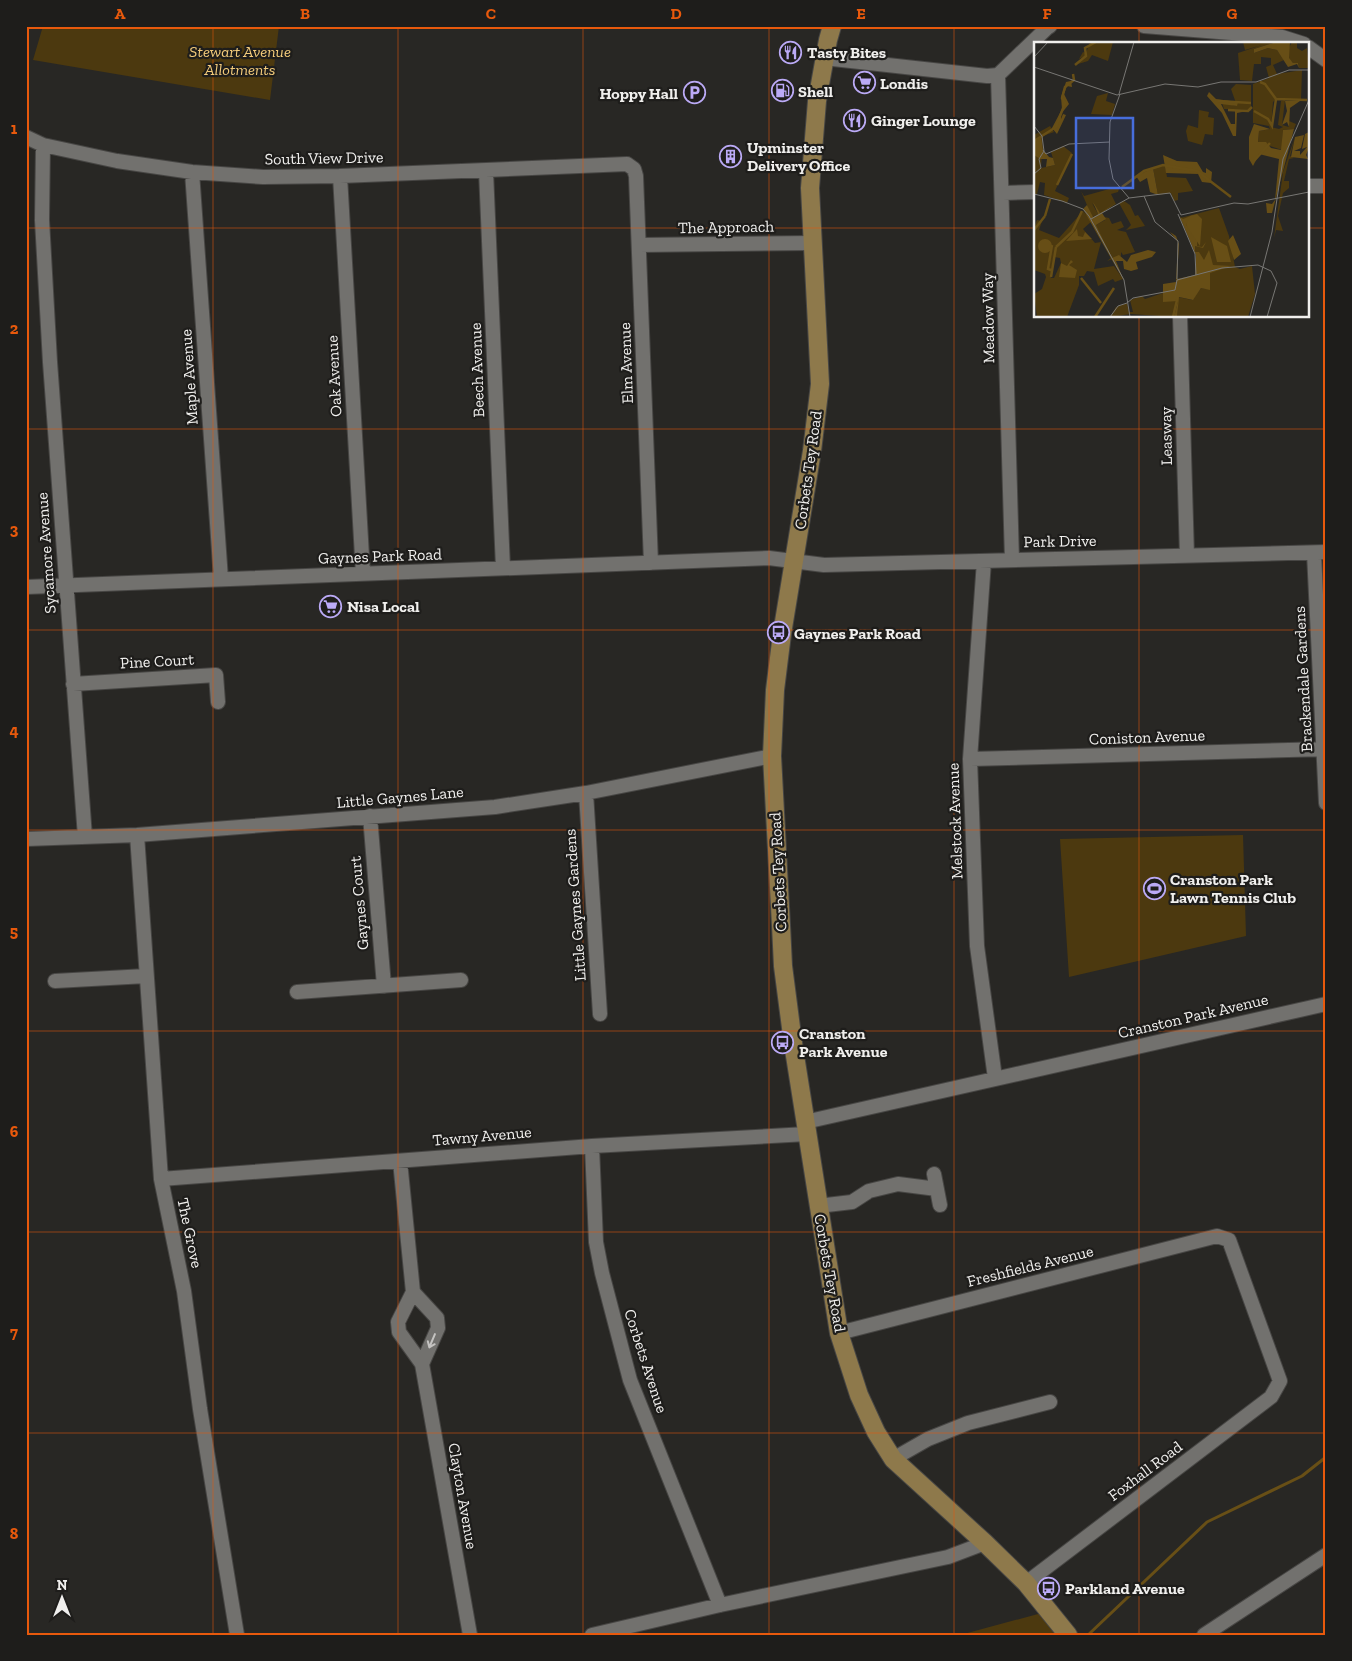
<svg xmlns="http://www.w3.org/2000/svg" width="1352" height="1661" viewBox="0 0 1352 1661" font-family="'Zilla Slab',serif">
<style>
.green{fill:#4c390f}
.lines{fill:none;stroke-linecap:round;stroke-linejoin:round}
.stream{stroke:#684f16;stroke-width:3}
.minor-casing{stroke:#474644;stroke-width:16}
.major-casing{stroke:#474644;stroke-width:20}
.minor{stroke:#72716e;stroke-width:14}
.major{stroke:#8e794b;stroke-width:18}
.oneway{stroke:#c4c3c1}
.grid{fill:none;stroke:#e8590c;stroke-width:1;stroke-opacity:0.55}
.labels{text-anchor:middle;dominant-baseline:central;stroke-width:4.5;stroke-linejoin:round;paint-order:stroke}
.park-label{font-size:16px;font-style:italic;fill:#f4cc7b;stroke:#1e1d1b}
.poi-label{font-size:16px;font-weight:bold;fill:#f0efed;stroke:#1e1d1b;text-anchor:start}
.street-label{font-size:16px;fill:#f0efed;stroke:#1e1d1b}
.inset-river{fill:none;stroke:#684f16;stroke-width:2.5}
.inset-road{fill:none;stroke:#787774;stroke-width:1}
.view{fill:#476edc;fill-opacity:0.15;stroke:#476edc;stroke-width:2.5}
.inset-edge{fill:none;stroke:#f0efed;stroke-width:2.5}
.neatline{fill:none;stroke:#e8590c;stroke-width:2}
.grid-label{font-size:16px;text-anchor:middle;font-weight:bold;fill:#e8590c}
</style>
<rect width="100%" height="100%" fill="#282724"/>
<path class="green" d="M43,26H279L270,100L33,60Z
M1243,835L1246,936L1069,977L1060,839Z
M1049,1611L1068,1635H960Z"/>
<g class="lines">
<path class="stream" d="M1088,1635L1207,1522L1302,1476L1326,1457"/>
<defs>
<path id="minor" d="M1144,26L1282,37L1304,44
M1308,47L1326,60
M824,58L987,76L998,75L1047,28L1050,26
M998,75L1012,560
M26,137L43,145L117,161L192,172L263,177L340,176L627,164L634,169L636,176L651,563
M43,145L42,220L50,362L85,837
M486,171L503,568
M192,172L221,579
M340,176L363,574
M1308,186H1326
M1003,193L1036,192
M639,245L813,243
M1180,316L1187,556
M1314,553L1326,803
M984,561L970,759L977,946L995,1078
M26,587L769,558L824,565L1326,552
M73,684L216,675L218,702
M970,759L1326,749
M586,793L600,1014
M370,816L384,986
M137,835L161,1179L184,1291L200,1409L237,1635
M26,839L137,835L495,807L586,793L772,756
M55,981L146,976
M297,992L461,980
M805,1122L1326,1004
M592,1146L596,1242L602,1273L630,1380L720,1605
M400,1161L413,1292L398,1322L399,1332L422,1364L470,1635
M934,1174L940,1205
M161,1179L592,1146L807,1134
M818,1206L852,1202L869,1191L898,1184L937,1189
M413,1292L437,1318L438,1328L422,1364
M839,1333L1217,1236L1229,1240L1280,1381L1271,1397L1026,1583
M893,1459L928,1439L968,1423L1050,1402
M592,1635L720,1605L948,1557L985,1543
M1204,1635L1326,1555"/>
<path id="major" d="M832,26L828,40L817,101L810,188L820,384L812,451L782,634L775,690L772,756L781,925L783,966L793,1043L839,1333L859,1395L876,1432L893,1459L985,1543L1026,1583L1068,1635"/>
</defs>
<use href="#minor" class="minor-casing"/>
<use href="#major" class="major-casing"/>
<use href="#minor" class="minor"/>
<use href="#major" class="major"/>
</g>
<defs><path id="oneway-shaft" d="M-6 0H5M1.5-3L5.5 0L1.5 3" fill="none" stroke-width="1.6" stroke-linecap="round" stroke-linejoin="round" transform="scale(1.25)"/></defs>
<use class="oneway" href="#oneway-shaft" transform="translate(432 1341) rotate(113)"/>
<path class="grid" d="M213,26V1635M398,26V1635M583,26V1635M769,26V1635M954,26V1635M1139,26V44M26,228H1036M1308,228H1326M1139,316V1635M26,429H1326M26,630H1326M26,830H1326M26,1031H1326M26,1232H1326M26,1433H1326"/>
<defs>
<symbol id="restaurant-ring" viewBox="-11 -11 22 22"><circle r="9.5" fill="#1e1d1b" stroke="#bbaaf6" stroke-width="1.5"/><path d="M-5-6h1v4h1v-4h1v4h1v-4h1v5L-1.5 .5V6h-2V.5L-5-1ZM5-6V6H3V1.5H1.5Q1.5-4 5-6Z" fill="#bbaaf6"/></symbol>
<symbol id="supermarket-ring" viewBox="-11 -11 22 22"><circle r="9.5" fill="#1e1d1b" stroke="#bbaaf6" stroke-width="1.5"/><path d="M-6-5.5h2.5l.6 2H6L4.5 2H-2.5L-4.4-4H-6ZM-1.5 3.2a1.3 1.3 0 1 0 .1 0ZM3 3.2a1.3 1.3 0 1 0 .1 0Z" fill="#bbaaf6"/></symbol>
<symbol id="fuel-ring" viewBox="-11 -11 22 22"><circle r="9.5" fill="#1e1d1b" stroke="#bbaaf6" stroke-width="1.5"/><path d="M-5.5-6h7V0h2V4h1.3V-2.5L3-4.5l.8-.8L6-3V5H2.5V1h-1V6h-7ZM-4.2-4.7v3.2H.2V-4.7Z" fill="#bbaaf6"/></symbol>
<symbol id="parking-ring" viewBox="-11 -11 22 22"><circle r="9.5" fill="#1e1d1b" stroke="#bbaaf6" stroke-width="1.5"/><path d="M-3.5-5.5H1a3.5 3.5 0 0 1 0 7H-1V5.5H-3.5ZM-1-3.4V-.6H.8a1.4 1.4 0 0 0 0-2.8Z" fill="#bbaaf6"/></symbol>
<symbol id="building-ring" viewBox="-11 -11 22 22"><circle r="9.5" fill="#1e1d1b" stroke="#bbaaf6" stroke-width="1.5"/><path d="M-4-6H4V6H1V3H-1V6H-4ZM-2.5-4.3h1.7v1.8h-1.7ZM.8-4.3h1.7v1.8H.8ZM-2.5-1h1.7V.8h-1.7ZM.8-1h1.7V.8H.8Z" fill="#bbaaf6"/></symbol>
<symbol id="bus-ring" viewBox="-11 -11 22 22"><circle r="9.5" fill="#1e1d1b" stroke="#bbaaf6" stroke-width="1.5"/><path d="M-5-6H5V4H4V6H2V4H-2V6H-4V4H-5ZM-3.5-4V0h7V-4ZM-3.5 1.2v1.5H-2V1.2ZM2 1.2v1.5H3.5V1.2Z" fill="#bbaaf6"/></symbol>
<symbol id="stadium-ring" viewBox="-11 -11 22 22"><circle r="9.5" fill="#1e1d1b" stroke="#bbaaf6" stroke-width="1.5"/><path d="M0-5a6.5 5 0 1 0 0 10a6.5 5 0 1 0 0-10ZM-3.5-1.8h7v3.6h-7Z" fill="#bbaaf6"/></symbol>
</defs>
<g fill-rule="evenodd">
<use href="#restaurant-ring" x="778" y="40" width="25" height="25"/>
<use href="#supermarket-ring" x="852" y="70" width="25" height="25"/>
<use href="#fuel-ring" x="770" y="78" width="25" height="25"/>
<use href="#parking-ring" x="682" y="80" width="25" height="25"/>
<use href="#restaurant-ring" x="842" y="108" width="25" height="25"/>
<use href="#building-ring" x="718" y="144" width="25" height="25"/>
<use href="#supermarket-ring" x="318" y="594" width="25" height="25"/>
<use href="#bus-ring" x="766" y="620" width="25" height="25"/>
<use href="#stadium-ring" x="1142" y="876" width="25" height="25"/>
<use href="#bus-ring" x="770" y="1030" width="25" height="25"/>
<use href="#bus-ring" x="1036" y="1576" width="25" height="25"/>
</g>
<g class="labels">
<g class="park-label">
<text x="240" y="51">Stewart Avenue<tspan x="240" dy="18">Allotments</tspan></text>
</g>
<g class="poi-label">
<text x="807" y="52">Tasty Bites</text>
<text x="880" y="83">Londis</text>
<text x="798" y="91">Shell</text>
<text x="678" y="93" text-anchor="end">Hoppy Hall</text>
<text x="871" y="120">Ginger Lounge</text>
<text x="747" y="147">Upminster<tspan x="747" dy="18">Delivery Office</tspan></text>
<text x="347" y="606">Nisa Local</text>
<text x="794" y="633">Gaynes Park Road</text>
<text x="1170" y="879">Cranston Park<tspan x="1170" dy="18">Lawn Tennis Club</tspan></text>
<text x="799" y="1033">Cranston<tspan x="799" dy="18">Park Avenue</tspan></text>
<text x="1065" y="1588">Parkland Avenue</text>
</g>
<g class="street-label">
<text transform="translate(324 158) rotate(-1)">South View Drive</text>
<text transform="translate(726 227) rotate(-1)">The Approach</text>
<text transform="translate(988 318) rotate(-91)">Meadow Way</text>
<text transform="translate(626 363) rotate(-92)">Elm Avenue</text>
<text transform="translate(477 370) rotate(-92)">Beech Avenue</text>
<text transform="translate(334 376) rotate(-93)">Oak Avenue</text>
<text transform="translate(189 377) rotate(-94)">Maple Avenue</text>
<text transform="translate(1166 436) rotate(-91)">Leasway</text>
<text transform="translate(808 470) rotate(-82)">Corbets Tey Road</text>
<text transform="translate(1060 541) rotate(-1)">Park Drive</text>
<text transform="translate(46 553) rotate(-94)">Sycamore Avenue</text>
<text transform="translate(380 556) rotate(-2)">Gaynes Park Road</text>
<text transform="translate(157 661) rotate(-3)">Pine Court</text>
<text transform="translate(1303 679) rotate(-93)">Brackendale Gardens</text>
<text transform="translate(1147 737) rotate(-2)">Coniston Avenue</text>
<text transform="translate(400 797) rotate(-5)">Little Gaynes Lane</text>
<text transform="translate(955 821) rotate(-92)">Melstock Avenue</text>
<text transform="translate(778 872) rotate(-93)">Corbets Tey Road</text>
<text transform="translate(359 903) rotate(-95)">Gaynes Court</text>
<text transform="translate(575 905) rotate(-94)">Little Gaynes Gardens</text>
<text transform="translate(1193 1016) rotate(-13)">Cranston Park Avenue</text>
<text transform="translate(482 1136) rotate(-5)">Tawny Avenue</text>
<text transform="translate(190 1233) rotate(78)">The Grove</text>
<text transform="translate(1030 1266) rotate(-14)">Freshfields Avenue</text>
<text transform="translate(830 1273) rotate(80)">Corbets Tey Road</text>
<text transform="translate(646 1361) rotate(72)">Corbets Avenue</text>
<text transform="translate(1145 1471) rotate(-37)">Foxhall Road</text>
<text transform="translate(463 1496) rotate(80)">Clayton Avenue</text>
</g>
</g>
<g transform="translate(1034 42)">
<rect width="275" height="275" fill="#282724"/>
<path d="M56,0H79L74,19L58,13L54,19L44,22L50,17L51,14L45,17L49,10L52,11ZM209,0H242L220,7V11L234,6L243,8L250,18L239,23L243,32L268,28L267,58L242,57L239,60L237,85L245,87L249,85L244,83L247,59L251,58L248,83L255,85V79L262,82L260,87L249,88L248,108L224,100L225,89L236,87L235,84L219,81V42L235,36L232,25L237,23V16L227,15V22H220L218,39L206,38L204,11L228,3L211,8ZM258,0H263V6L268,9L273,6L275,26H265L264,21H259L255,17L253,9ZM202,42L217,43V68L190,67L188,61L203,64L197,47ZM74,51L72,59L81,62L78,73L57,72L63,54ZM165,68L175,70L174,75L180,76L179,93L171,92L168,103L154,99L152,89L154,83L164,86ZM16,84L20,90L9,94L7,126L21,123L17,110L29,104L38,111L21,149L35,156L33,161L10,153L11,141L6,140L3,152H0V93ZM261,95L256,114L260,116L255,117L250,139H255V146L249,151L244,174L249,189L242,188L240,196L249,130ZM131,123L133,135L152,136L159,149L144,151V158L140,159L137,151L124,153L119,126ZM86,144L84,150L77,152L82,162L66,171L58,161L64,172L58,175L47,149L50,154ZM90,159L96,163L101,174L104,173L111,184L92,188L97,183L85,161ZM185,166L195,194L201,225L206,227L218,224L221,252L214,275H143L144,255L158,258L167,246L176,247V235L163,232L162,213L146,176ZM49,169L58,179L49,187L61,201L67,200L60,227L80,224L89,237L81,240L79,237L64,244L60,230L53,229L50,234H45V243L33,275H3L0,252L8,247L12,235L11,232L0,228V186L3,178L8,179L5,188L25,196ZM20,215L26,216L27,221L20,236H17ZM70,175L75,176L78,182L87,179L90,185L83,188L92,190L101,210L89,213L87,210V214L73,219L77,216L62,183L71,178ZM129,251L144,259L140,275L97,272L76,275L82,265L93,261L95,270H99L96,258L108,254L111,257Z" fill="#4c390f" fill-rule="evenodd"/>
<path d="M242,0H256L255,16L259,21H264L265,26L263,22L254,25L243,8L234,6L220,11V7ZM37,39L38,45L33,44L30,52L35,62L27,72V77L29,72L32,73L23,92L18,86L28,67L27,55L32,40ZM175,50L182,57L204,60L203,64L187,62L197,82H201V69L218,68L203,71L202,94H199L188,71L173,54ZM251,59H266L253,68L256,66L255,85L253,80L248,83L253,69ZM220,82L236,87L225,89L224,100H232L237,106L247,108L249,88L260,87L238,171H233L232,161L238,162L241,158L245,117L225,112L219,124L215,117V95ZM275,90V115L274,108L272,113L274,117L257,115L261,95L270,93L267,106L260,109H266V113L273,105L268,107L271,92ZM7,94L9,108L15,115L19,116L21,123L12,125L13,117H6L0,113V99ZM129,113L143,119L163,120L169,130L172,131V126L178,130L177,141L168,140L164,132L132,131ZM119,126L124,153L116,150L113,136L106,140L102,134ZM59,160L66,171L82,161L68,171L72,177L62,183L78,216L85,213L93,220L97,213L114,208L122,210L118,215L102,220L104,227L97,229L90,227L89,219H82L90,239L49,167L53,163L59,175L64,172ZM159,173L152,183L163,195V204L168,205L172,200L169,206L161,204V210H165L170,218L175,208L179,223L197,224L176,231V248L167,246L159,258L145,255L143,275H140L144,259L129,260V242L142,240L144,200L136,190L142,194L145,202L143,237L161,233L162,213L146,175L149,177ZM43,187L44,194L49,195L51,190L58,197L32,199ZM4 204a7 7 0 1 1 14 0a7 7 0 1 1-14 0ZM37,218L39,220L35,223L43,228L41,236L25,235L27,221L33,224Z" fill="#674e16"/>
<path d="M163,172L168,177L166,204L152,183L156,174ZM199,193L207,212L200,218L194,199ZM177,195L193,204L197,220H183Z" fill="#684f16"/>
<path class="inset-river" d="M41,23L52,14L51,6L62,0M226,40L231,42L242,57L273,58M184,59L217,61M194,68L214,69L218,65M220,69L234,77L238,84L242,57M0,99L22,85L31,61L28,56L31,45L40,38L39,32M220,119L236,101M23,143L38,112M88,145L110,129L129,123L163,129L197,155M11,174L16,157M0,188L11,174M22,205L38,190L48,169M17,228L14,227L18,203M17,235L22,205M47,236L67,261M61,275L80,246M139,275L143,258"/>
<path class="inset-road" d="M0,15L14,0M0,25L83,53L131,42L164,45L187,40H222L255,28H275M85,52L100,0M86,52L76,80L75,117L79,137L95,156L136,151L147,173L200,161L214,162L275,150M0,84L8,94L10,109L5,117L7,126L0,132M9,108L12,112L35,102L76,100M0,152L28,159L49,167L55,174L90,238L96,275M110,154L121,180L144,199L143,237M144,172L161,212L162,233M57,177L95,156M93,261L99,256L141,248L143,238L188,226L224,223L237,229L243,241L233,275M76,275L84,264L93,261M216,275L238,190L249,117L275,58"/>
<path class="view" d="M42,76H99V146H42Z"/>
<rect width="275" height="275" class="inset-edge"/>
</g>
<rect width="1352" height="1661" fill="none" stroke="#1e1d1b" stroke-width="55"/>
<g transform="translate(62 1598)" stroke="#1e1d1b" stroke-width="4" paint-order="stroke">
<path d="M0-4L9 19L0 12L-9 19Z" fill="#f0efed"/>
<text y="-8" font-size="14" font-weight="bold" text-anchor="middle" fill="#f0efed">N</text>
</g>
<rect x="28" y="28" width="1296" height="1606" class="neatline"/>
<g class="grid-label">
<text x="120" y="19">A</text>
<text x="305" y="19">B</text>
<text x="491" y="19">C</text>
<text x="676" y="19">D</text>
<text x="861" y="19">E</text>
<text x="1047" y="19">F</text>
<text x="1232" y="19">G</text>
<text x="14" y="134">1</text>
<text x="14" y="334">2</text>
<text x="14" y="535">3</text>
<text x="14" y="736">4</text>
<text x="14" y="937">5</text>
<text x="14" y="1137">6</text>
<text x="14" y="1338">7</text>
<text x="14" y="1539">8</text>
</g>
</svg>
